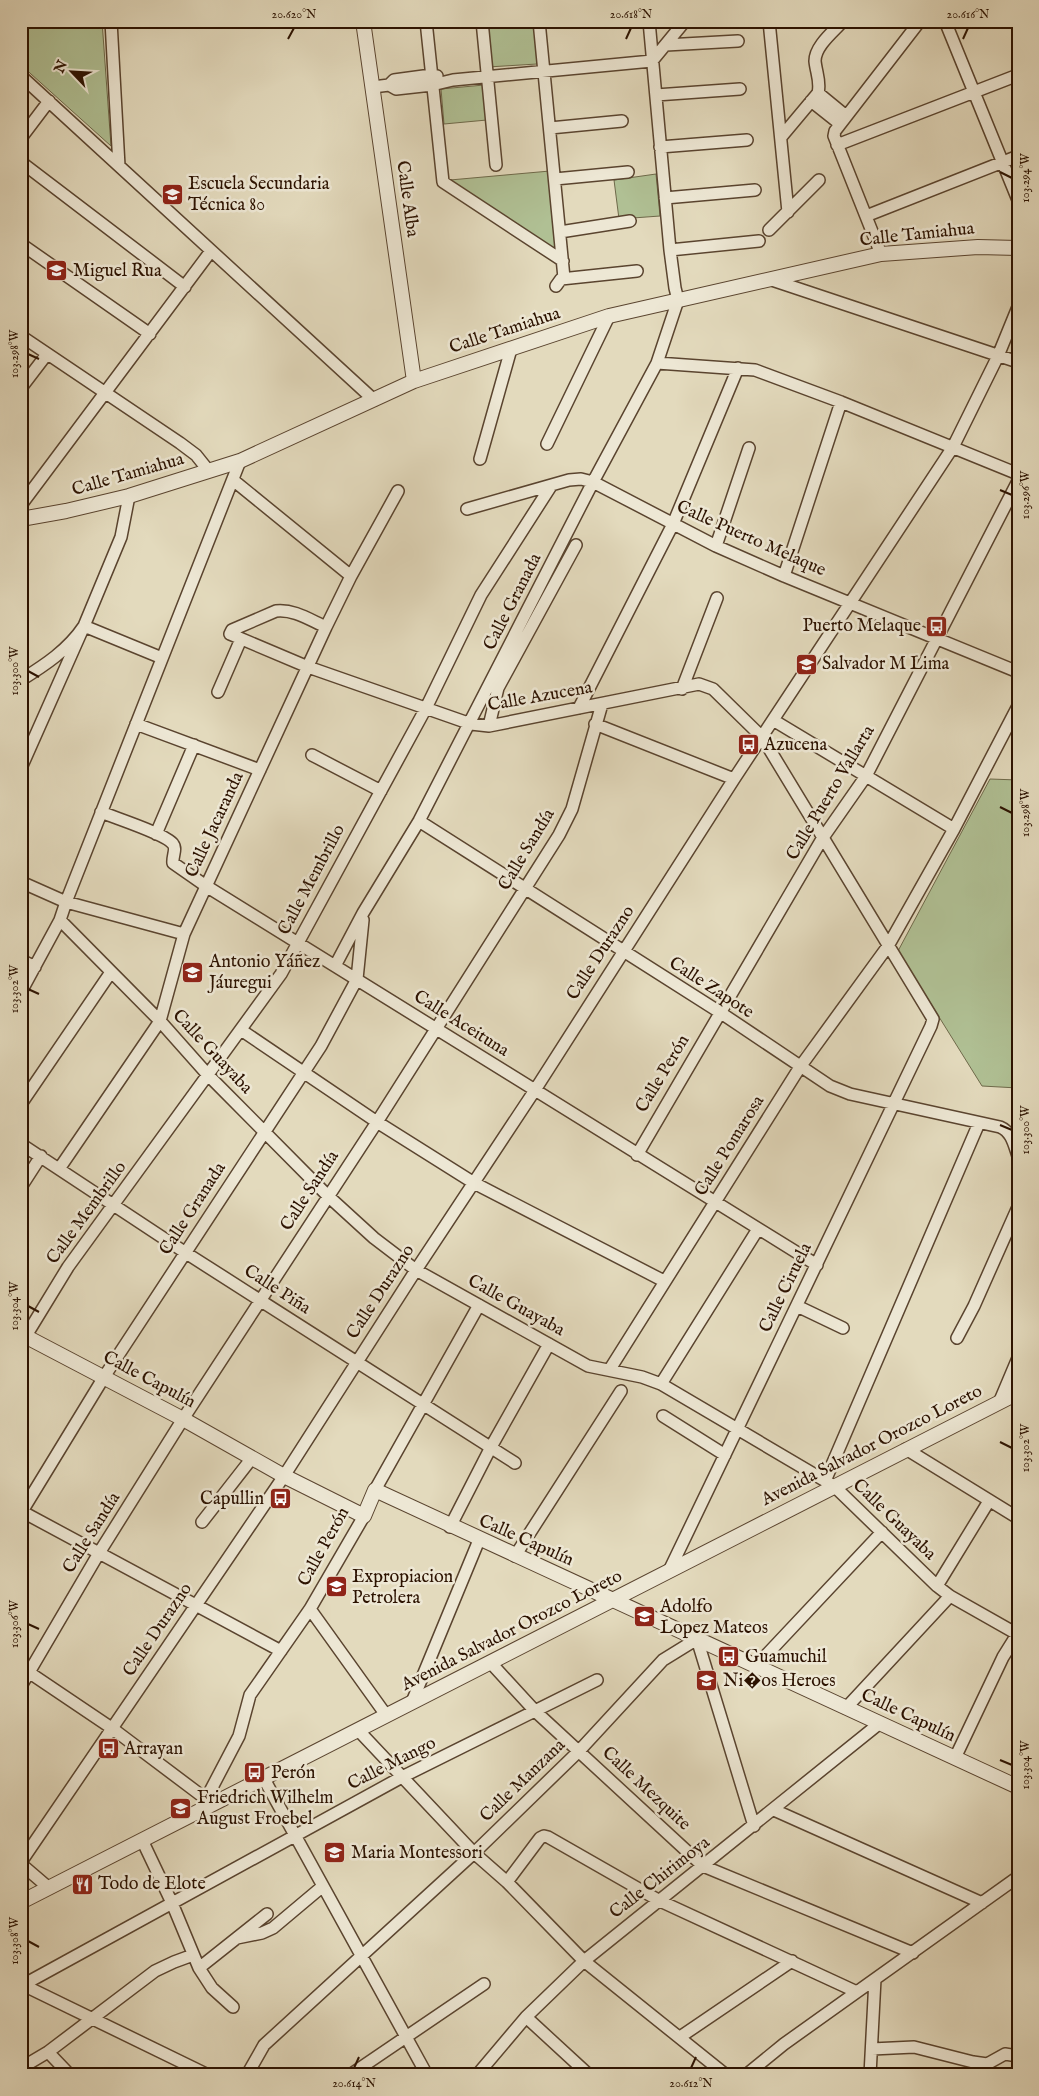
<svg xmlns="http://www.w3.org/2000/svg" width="1039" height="2096" viewBox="0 0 1039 2096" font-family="'IM FELL English',serif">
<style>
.green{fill:#b0c094;stroke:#6e694a}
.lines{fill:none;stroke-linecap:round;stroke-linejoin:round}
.minor-casing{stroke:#5a442f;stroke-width:14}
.tertiary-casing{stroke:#5a442f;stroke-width:16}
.minor{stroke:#ede7d4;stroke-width:11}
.tertiary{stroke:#ede7d4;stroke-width:14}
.ticks{fill:none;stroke:#2c1200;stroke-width:2}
.labels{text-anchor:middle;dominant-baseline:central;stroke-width:5;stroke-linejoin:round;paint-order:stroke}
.poi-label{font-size:18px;fill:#2c1200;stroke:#ede7d4;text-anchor:start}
.street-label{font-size:18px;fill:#2c1200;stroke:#ede7d4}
.neatline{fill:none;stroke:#2c1200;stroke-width:2}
.ticks-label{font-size:12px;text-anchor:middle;fill:#2c1200}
</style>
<rect width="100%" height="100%" fill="#e3dabd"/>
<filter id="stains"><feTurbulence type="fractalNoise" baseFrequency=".004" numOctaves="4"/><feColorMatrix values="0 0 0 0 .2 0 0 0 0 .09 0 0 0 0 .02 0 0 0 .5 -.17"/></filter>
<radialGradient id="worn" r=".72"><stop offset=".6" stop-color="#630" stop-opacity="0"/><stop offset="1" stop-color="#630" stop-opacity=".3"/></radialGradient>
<path class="green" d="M21,21H102L111,146L21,65Z
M484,21H534L537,64L488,67Z
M484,85L487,120L444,124L441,89Z
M550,171L555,250L450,180Z
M656,174L660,216L619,219L614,180Z
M990,779L1018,780V1088L982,1086L898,951Z"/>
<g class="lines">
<defs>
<path id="minor" d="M111,21L119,166
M426,21L443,182L563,261
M482,21L496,165
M539,21L564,278
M769,21L788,212
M945,21L1018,200
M666,45L738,41
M21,76L374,400
M389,85L394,80L431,75L437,76
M373,87L389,85L396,89L432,85L453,80L652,61L685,21
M818,93L846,116
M656,95L740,89
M811,101L840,124
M550,128L622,121
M782,136L818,93C821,82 816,72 815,61C815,46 833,32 843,21
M21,138L49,101
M837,145L1018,75
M660,147L747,140
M21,162L185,287
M555,179L628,172
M665,198L755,190
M866,216L1018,156
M769,230L819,180
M560,232L630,221
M21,244L150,334
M670,250L759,241
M881,254L834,136L835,131L920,21
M772,280L1018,362
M556,286L561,279L637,271
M21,336L180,443L196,455L208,470
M657,363L755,370L841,402L1018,474
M21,388L47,354
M547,444L609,316
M480,459L511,349
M233,480L351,576
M21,505L211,251
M467,509L569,480L581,479L593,482L716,546L784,576L1018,672
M716,546L749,448
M784,576L841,402
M326,627C310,620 294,609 276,611L232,630L230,634L308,667L471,724L489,726L699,684L713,689L762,737L933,1019L931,1026L669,1571
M21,680C45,665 68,650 84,626L162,658
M682,689L717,598
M218,692L241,639
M579,708L673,524L738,368
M773,720L954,829
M136,724L260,770
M595,724L734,779
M489,726L498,688L576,545
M312,755L381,791
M21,768L84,626L121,537L129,496
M101,812C115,818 166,834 173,844C177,849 172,857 173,863L206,886L817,1265
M419,821L721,1013L830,1086L850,1094L1000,1127C1012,1132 1014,1145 1018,1156
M156,834L194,745
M21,882L66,902L184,934
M60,920L160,1021L208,1075L328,1196L374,1238L416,1270L588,1366L642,1377L661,1384L834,1486L937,1586L950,1596L1017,1634
M21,960L35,967
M335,966L363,913L419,821L593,482L657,363L678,300L675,288L670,250L649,21
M21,992L60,920L66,902L240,461
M241,1030L377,1122L474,1183L664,1281
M21,1104L111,972
M21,1144L186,1253L515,1463
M637,1155L822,839L866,776L1018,481
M59,1169L160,1021L184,934L326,627L351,576L398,491
M21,1187L41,1156
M797,1306L843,1328
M957,1338L974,1306L1018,1207
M21,1344L68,1267L281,974L426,708L481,595L551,486
M610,1369L800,1067L888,946L954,829L1018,706
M661,1384L758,1229
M999,1403L1018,1358
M663,1416L725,1455
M906,1449L1018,1518
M825,1481L979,1123
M375,1490L479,1305
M21,1511L281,1651
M21,1513L104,1377L321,1046L357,979L363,920
M202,1522L252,1458
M450,1527L491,1447L549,1344
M515,1556L621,1391
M937,1586L989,1501
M310,1609L386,1715
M490,1662L535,1711L703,1866L913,1953
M756,1666L882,1532
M21,1667L113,1729L206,1799
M21,1686L99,1553L183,1419L377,1122L559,835L572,809L602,704
M412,1702L479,1540
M846,1708L950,1596
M358,1730L474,1853L507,1882L584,1961L726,2075
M955,1758L1003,1657L1018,1633
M263,1777L427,2075
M208,1805L206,1799L239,1736L250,1695L310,1609L364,1516
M774,1810L982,1903
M142,1840L172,1903L199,1968L212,1988L233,2007
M21,1862L284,1476L416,1270L535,1090L734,779L953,447L998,356L1018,307
M21,1864L49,1888
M507,1882L540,1838L544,1836L548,1837L660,1901L857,1992
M237,1938L262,1933L273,1928L323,1886
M199,1968L267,1914
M21,1984L208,2075
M21,1986L402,1777L597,1680
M526,2017L589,2075
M680,2037L792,1961
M872,2049L914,2047L973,2062L987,2064L1005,2054L1018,2056
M48,2052L70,2075
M21,2068L48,2052L155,1971L174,1962L193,1955
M247,2075L264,2045L474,1853L579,1751L663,1660L697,1639L754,1826
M350,2075L484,1984
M477,2075L526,2017L584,1961L880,1723
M746,2075L784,2044L1018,1877
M870,2075L875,1979"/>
<path id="tertiary" d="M363,21L414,381
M21,519L66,511L129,496L240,461L414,381L609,316L881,254L978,247L1018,248
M21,1334L183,1419L284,1476L364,1516L375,1490L1018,1787
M21,1902L1008,1398L1018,1391"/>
</defs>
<use href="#minor" class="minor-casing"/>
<use href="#tertiary" class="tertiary-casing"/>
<use href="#minor" class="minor"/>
<use href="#tertiary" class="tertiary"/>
</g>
<path class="ticks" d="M288,39L294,28M626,39L631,28M963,39L968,28M1000,172L1012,178M28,354L39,359M1000,490L1012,495M28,671L39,677M1000,807L1012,813M28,989L39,994M1000,1125L1012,1130M28,1306L39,1312M1000,1442L1012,1448M28,1624L39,1629M1000,1760L1012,1765M28,1941L39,1947M354,2068L359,2057M691,2068L696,2057"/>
<defs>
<symbol id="school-square" viewBox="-11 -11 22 22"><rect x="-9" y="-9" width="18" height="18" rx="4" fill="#8f2418" stroke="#ede7d4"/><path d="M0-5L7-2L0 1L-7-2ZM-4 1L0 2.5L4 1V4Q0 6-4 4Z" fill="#fff"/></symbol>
<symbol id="bus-square" viewBox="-11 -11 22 22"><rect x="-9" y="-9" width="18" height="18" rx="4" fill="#8f2418" stroke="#ede7d4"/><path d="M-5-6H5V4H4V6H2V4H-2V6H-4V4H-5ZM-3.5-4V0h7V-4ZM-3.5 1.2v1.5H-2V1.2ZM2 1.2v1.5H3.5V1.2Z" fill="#fff"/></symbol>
<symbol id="restaurant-square" viewBox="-11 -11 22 22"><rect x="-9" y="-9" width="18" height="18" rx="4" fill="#8f2418" stroke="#ede7d4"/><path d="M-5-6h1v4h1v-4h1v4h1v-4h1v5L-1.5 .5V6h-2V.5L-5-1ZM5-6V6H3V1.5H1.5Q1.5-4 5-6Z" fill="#fff"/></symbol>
</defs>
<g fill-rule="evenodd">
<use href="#school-square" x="160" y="182" width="25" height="25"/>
<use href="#school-square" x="44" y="258" width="25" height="25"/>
<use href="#bus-square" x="924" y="614" width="25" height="25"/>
<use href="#school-square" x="794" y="652" width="25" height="25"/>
<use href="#bus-square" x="736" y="732" width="25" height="25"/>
<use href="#school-square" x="180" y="960" width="25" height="25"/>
<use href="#bus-square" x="268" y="1486" width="25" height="25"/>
<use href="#school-square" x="324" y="1574" width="25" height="25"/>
<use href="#school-square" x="632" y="1604" width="25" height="25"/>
<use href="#bus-square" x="716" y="1644" width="25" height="25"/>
<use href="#school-square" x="694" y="1668" width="25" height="25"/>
<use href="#bus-square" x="96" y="1736" width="25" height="25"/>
<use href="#bus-square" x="242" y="1760" width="25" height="25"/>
<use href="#school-square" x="168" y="1796" width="25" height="25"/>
<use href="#school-square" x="322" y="1840" width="25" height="25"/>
<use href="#restaurant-square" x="70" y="1872" width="25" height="25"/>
</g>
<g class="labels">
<g class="poi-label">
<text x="188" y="184">Escuela Secundaria<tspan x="188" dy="21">Técnica 80</tspan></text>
<text x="73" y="271">Miguel Rua</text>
<text x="921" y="626" text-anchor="end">Puerto Melaque</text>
<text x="822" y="664">Salvador M Lima</text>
<text x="764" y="745">Azucena</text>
<text x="209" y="962">Antonio Yáñez<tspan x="209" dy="21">Jáuregui</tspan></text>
<text x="264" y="1499" text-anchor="end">Capullin</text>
<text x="352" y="1577">Expropiacion<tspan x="352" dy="21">Petrolera</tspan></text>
<text x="660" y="1607">Adolfo<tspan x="660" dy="21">Lopez Mateos</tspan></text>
<text x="745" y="1657">Guamuchil</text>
<text x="723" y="1681">Ni�os Heroes</text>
<text x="124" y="1749">Arrayan</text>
<text x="271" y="1773">Perón</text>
<text x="197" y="1798">Friedrich Wilhelm<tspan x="197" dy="21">August Froebel</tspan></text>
<text x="351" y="1853">Maria Montessori</text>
<text x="98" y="1884">Todo de Elote</text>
</g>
<g class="street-label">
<text transform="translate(407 199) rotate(82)">Calle Alba</text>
<text transform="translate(917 235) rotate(-6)">Calle Tamiahua</text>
<text transform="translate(505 331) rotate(-18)">Calle Tamiahua</text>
<text transform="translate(128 475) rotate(-16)">Calle Tamiahua</text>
<text transform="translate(751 539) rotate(24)">Calle Puerto Melaque</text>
<text transform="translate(513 602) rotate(-63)">Calle Granada</text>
<text transform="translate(540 697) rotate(-10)">Calle Azucena</text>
<text transform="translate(831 793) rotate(-59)">Calle Puerto Vallarta</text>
<text transform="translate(215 825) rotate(-65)">Calle Jacaranda</text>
<text transform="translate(527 850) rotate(-59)">Calle Sandía</text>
<text transform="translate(312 880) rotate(-62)">Calle Membrillo</text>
<text transform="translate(601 953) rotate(-57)">Calle Durazno</text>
<text transform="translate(711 988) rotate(33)">Calle Zapote</text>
<text transform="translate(461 1024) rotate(32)">Calle Aceituna</text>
<text transform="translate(212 1052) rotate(47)">Calle Guayaba</text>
<text transform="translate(663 1074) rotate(-59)">Calle Perón</text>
<text transform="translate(730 1146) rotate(-58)">Calle Pomarosa</text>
<text transform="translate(310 1191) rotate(-57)">Calle Sandía</text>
<text transform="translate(193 1209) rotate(-57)">Calle Granada</text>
<text transform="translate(87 1213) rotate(-54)">Calle Membrillo</text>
<text transform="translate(786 1288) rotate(-64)">Calle Ciruela</text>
<text transform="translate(277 1290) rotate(33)">Calle Piña</text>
<text transform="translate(381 1292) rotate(-57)">Calle Durazno</text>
<text transform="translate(516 1306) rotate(29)">Calle Guayaba</text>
<text transform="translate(149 1380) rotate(28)">Calle Capulín</text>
<text transform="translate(872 1446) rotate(-27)">Avenida Salvador Orozco Loreto</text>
<text transform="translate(894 1520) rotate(44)">Calle Guayaba</text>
<text transform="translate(92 1533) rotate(-58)">Calle Sandía</text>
<text transform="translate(526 1541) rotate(24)">Calle Capulín</text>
<text transform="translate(324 1547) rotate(-61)">Calle Perón</text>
<text transform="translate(158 1630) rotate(-56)">Calle Durazno</text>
<text transform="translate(512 1631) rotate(-27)">Avenida Salvador Orozco Loreto</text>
<text transform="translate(908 1716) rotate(25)">Calle Capulín</text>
<text transform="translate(392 1764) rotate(-27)">Calle Mango</text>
<text transform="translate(523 1781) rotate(-44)">Calle Manzana</text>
<text transform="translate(646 1789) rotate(43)">Calle Mezquite</text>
<text transform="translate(660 1878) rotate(-38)">Calle Chirimoya</text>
</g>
</g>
<rect width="1039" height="2096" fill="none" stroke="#e3dabd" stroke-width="55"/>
<g transform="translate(72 72) rotate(295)" stroke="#ede7d4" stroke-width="4" paint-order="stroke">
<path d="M0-4L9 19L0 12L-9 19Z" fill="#2c1200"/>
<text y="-8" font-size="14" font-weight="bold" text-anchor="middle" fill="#2c1200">N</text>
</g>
<rect x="28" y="28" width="984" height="2040" class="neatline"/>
<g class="ticks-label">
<text x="294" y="18">20.620°N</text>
<text x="631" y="18">20.618°N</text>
<text x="968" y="18">20.616°N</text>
<text transform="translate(1025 178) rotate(-90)" y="4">103.294°W</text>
<text transform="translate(14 354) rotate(-90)" y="4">103.298°W</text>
<text transform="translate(1025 495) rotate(-90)" y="4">103.296°W</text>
<text transform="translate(14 671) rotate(-90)" y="4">103.300°W</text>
<text transform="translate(1025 813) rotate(-90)" y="4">103.298°W</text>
<text transform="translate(14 989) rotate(-90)" y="4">103.302°W</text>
<text transform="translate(1025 1130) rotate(-90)" y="4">103.300°W</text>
<text transform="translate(14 1306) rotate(-90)" y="4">103.304°W</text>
<text transform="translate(1025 1448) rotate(-90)" y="4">103.302°W</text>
<text transform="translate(14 1624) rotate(-90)" y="4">103.306°W</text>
<text transform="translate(1025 1765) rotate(-90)" y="4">103.304°W</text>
<text transform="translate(14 1941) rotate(-90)" y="4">103.308°W</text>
<text x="354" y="2087">20.614°N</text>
<text x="691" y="2087">20.612°N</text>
</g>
<rect width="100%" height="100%" filter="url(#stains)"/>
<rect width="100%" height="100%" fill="url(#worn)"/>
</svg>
